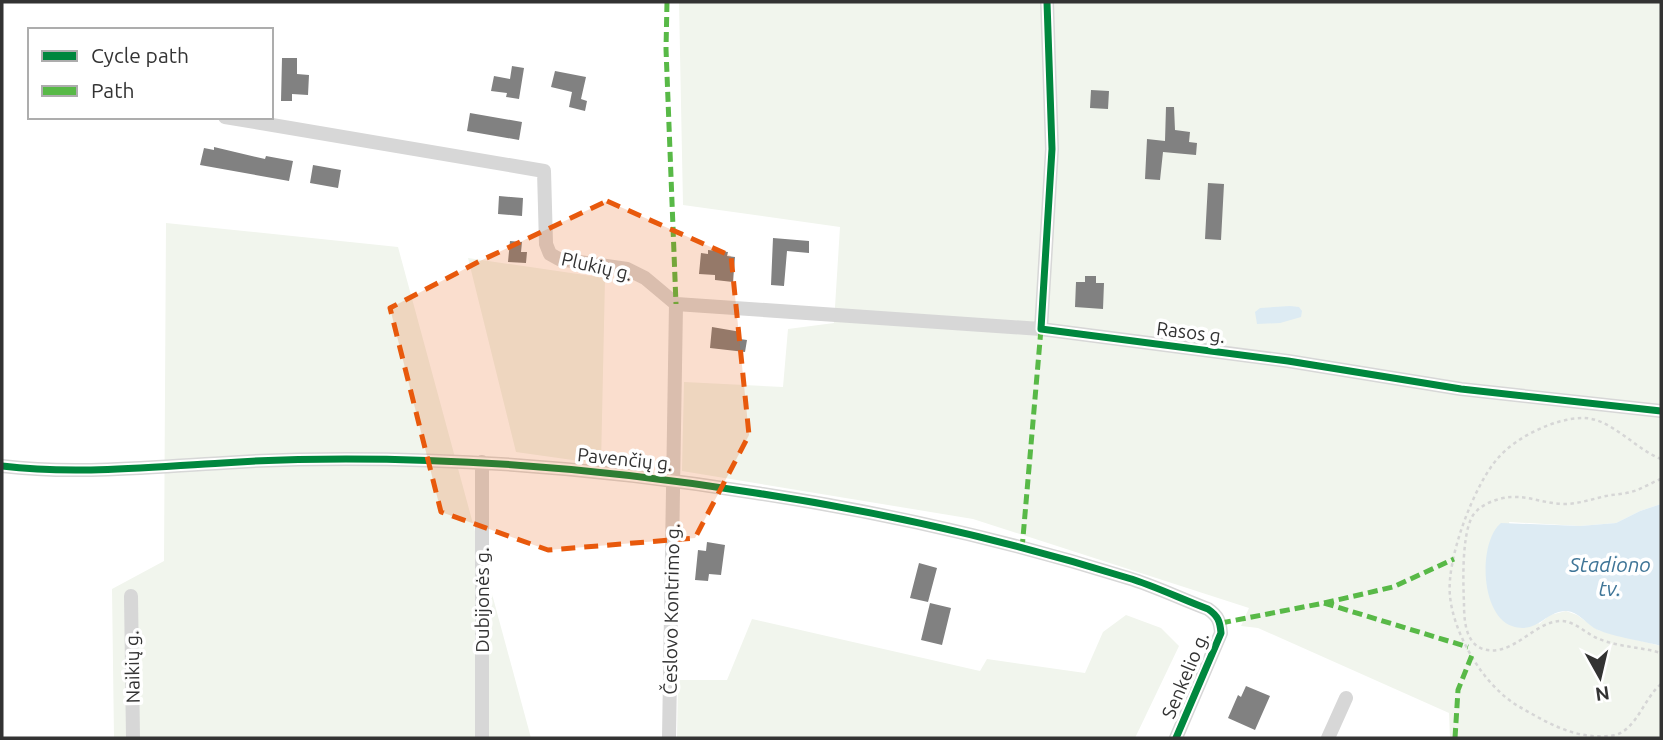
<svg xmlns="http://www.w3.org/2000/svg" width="1663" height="740" viewBox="0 0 1663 740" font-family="Ubuntu,sans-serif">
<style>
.green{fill:#f1f5ed}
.water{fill:#ddebf3}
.building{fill:#818181}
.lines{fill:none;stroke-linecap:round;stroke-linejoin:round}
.path{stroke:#d6d6d6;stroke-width:2.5;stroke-dasharray:3.5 3.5;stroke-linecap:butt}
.minor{stroke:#d7d7d7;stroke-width:14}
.quiet{stroke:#58b947;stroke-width:5;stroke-dasharray:10 5;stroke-linecap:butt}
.cycleway-casing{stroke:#fff;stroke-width:11}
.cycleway{stroke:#00873e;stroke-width:7}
.marked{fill:#e8590c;fill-opacity:0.2;stroke:#e8590c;stroke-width:5;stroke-dasharray:14 9;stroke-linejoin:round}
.labels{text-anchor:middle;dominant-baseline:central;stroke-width:7;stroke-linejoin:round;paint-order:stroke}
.street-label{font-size:19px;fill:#333;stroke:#fff}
.water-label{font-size:21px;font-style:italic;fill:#3f7597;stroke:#fff}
</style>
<rect width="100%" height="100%" fill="#fff"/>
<path class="green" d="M679,2H1661V504L1640,511L1616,523L1580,526L1509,522L1539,624L1550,615L1566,611L1577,615L1598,630L1661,646V738H1450L1449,713L1258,628L1241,626L1249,608L973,519L682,471L684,382L783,387L788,329L834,323L840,227L683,205Z
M166,223L398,247L531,738H114L112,589L164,561Z
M468,258L605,278L601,464L516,452Z
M1126,615L1161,628L1179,646L1135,738H677L678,680H727L752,619L980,671L987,659L1085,673L1103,632Z"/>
<path class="water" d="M1290,306L1299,307L1302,311L1301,317L1280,323L1257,324L1255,312L1260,308Z
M1661,504V646C1644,641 1608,636 1594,628C1585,622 1578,612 1567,611C1546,610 1537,635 1512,626C1480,615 1478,542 1501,523L1580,526L1616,523L1640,511Z"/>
<path class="building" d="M282,58H297V74L309,75L308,95L292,94V101H281Z
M512,66L524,68L519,99L506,97L507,93L491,91L494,76L510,79Z
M555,71L586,77L581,99L587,101L585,111L569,107L572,92L551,87Z
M1091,90L1109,91L1108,109L1090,108Z
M1166,107H1174L1175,130L1190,132L1189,142L1197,143L1196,155L1163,152L1160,180L1145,179L1147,139L1165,141Z
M470,113L522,122L519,140L467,131Z
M214,147L265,159L266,156L293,161L289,181L200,165L204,148L214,150Z
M313,165L341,170L338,188L310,183Z
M1208,183L1224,184L1221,240L1205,239Z
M499,196L523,198L522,216L498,214Z
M773,238L809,241V253L787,251L784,286L771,285Z
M510,241L522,242L521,252H527L526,263L508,262Z
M708,250L728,252L727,256L735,257L733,282L715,280V275L699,274L701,253L708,254Z
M1085,276H1096V283H1104L1103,309L1075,307L1076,282H1085Z
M712,327L741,332L740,339L747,340L745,352L710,348Z
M707,542L725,545L721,575L709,574L708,581L695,580L698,550L706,551Z
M919,563L937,568L928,602L910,598Z
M930,603L951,608L942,645L921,640Z
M1246,686L1270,696L1255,730L1228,718L1238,695L1241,697Z"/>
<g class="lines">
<path class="path" d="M1661,459C1635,449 1611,418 1583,418C1555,418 1516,437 1498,458C1474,485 1446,559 1450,596C1453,629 1476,671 1501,693C1512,704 1527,711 1541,719C1564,731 1588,740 1616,735C1638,727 1644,698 1661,684
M1661,479C1653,482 1645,487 1637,490C1627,494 1616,494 1606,496C1592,499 1579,504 1564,504C1546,504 1530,496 1511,497C1497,498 1477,505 1471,519C1462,539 1463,581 1464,603C1464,619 1465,643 1483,649C1513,658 1534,621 1561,621C1575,621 1586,634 1599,639C1619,647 1641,647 1661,653"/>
<path class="minor" d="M1047,2L1052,149L1041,329L1288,361L1461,389L1661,411
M225,117L544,171L546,244L550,254L559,259L627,269L645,278L676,304L1041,329
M2,466C75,475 149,467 223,463C264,460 305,459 346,459C484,459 620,471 756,493C882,512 1006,540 1128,578C1155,586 1181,599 1208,609C1218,616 1220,621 1221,633L1176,738
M131,596L133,738
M482,738V462
M669,738L676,304
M1328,738L1346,698"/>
<path class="quiet" d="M667,2L666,49L676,304
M1022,549L1041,329
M1324,603L1468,647
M1221,623L1324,603L1393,587L1454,559
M1455,738L1458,690L1472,655"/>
<defs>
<path id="cycleway" d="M1047,2L1052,149L1041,329L1288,361L1461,389L1661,411
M2,466C75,475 149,467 223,463C264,460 305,459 346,459C484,459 620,471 756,493C882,512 1006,540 1128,578C1155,586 1181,599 1208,609C1218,616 1220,621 1221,633L1176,738"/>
</defs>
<use href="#cycleway" class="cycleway-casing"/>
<use href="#cycleway" class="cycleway"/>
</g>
<path class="marked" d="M607,201L731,256L749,435L695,538L548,550L441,512L390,308L480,261Z"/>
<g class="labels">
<g class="street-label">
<text transform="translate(597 266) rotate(13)">Plukių g.</text>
<text transform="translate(1191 332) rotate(7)">Rasos g.</text>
<text transform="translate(625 459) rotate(6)">Pavenčių g.</text>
<text transform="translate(482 600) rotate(-90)">Dubijonės g.</text>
<text transform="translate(671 609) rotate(-89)">Česlovo Kontrimo g.</text>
<text transform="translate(132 667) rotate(-91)">Naikių g.</text>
<text transform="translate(1185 675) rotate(-67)">Senkelio g.</text>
</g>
<g class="water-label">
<text x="1610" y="564">Stadiono<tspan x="1610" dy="24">tv.</tspan></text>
</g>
</g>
<rect width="1663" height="740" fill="none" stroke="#333333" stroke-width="7"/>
<rect x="28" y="28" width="245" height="91" fill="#ffffff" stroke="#adadad" stroke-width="2"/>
<rect x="42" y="51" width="35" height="10" fill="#00873e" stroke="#adadad" stroke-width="2"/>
<text x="91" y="63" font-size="21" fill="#333333">Cycle path</text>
<rect x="42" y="86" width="35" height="10" fill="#58b947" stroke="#adadad" stroke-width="2"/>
<text x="91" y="98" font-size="21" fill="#333333">Path</text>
<g transform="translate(1600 677) rotate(172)" stroke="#ffffff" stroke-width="5" paint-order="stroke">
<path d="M0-5L12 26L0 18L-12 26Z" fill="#333333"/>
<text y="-10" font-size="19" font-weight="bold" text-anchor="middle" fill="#333333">N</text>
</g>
</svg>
